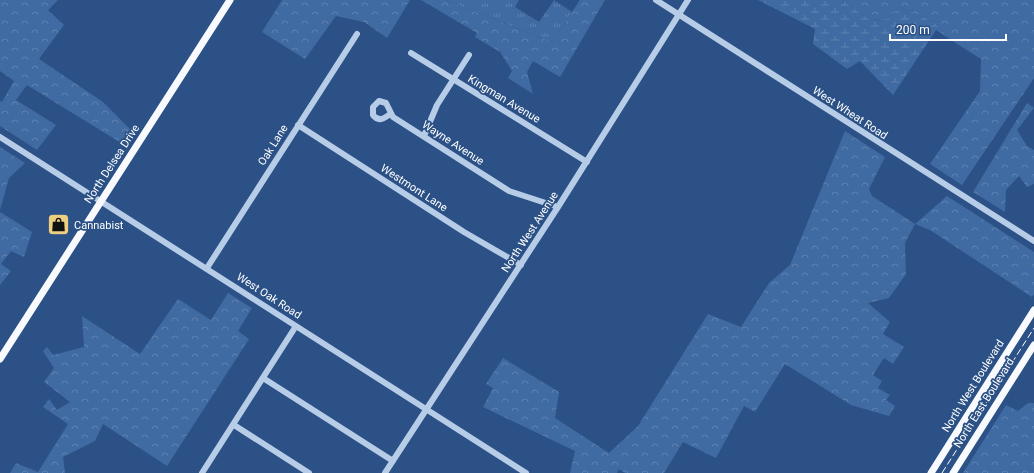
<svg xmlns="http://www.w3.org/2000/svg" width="1034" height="473" viewBox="0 0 1034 473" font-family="Roboto,sans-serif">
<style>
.grass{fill:url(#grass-tufts)}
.forest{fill:url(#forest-crowns)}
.wetland{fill:url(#wetland-marsh)}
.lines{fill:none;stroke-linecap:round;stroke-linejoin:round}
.minor{stroke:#b7cce7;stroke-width:6}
.major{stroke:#f8fafe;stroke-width:7}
.rail{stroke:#fff;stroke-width:1;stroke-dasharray:7 3;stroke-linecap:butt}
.labels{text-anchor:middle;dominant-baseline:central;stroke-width:3.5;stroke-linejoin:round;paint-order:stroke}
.street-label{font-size:11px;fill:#fff;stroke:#2b5186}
.poi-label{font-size:11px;fill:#fff;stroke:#2b5186;text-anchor:start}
</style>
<defs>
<pattern id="grass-tufts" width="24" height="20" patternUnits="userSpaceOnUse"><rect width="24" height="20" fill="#406ba2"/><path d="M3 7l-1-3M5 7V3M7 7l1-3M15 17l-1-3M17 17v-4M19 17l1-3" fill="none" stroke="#5d81b0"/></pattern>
<pattern id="forest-crowns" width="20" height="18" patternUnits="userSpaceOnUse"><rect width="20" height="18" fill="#406ba2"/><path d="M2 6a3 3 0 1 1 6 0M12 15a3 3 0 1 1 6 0" fill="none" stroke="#5d81b0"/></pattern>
<pattern id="wetland-marsh" width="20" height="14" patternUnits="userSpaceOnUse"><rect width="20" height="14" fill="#406ba2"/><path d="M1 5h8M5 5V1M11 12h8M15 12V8" fill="none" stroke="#5d81b0"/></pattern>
</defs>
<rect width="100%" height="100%" fill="#2b5186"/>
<path class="grass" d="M445,0H519L515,7L539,22L554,0L572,12L552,42Z"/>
<path class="forest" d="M0,0H58L48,10L64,25L39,59L103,102L134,133L126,146L27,85L16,100L56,125L37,150L0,126V101L2,102L14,81L0,71Z
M282,0H410L387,38L364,22L336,16L305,59L262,32Z
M421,0H445L552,42L580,0H605L560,77L533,61L527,72L533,94L508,78L512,71L500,52L475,37L477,33Z
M843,0H1034V78L962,185L930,164L980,91L981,59L951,40L934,22L900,7L887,19L870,20Z
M1027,103L1034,108L1017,130L1027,146L1034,150V184L1027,187L1019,176L1006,190L1005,212L973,192Z
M845,131L885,157L869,189L872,196L915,224L947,196L1034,252V294L1032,297L930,230L915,224L905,243L906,274L889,298L868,303L890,322L883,334L904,347L893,364L884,358L873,375L882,381L878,388L890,395L886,400L895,406L889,416L851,405L785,364L755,412L744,406L716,458L683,442L664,473H625L619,469L617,473H570L575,451L483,407L493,388L486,384L503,358L559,392L555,418L609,453L638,426L708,314L741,327L769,283L790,265Z
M0,147L25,163L9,178L0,210Z
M0,212L32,232L24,257L11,251L1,264L11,271L0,285Z
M228,293L252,308L238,331L249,339L167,466L103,424L95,441L63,457L65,473H10L16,463L38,472L68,424L43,407L49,399L57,410L70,402L44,382L54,368L43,351L47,347L53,355L84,347L82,316L140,354L178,299L211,320Z
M1028,403H1034V473H963L1006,405L1018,411Z"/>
<path class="wetland" d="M758,0H843L870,20L887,19L900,7L934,22L951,40L936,30L893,95L860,61L847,69L813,44L815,29Z"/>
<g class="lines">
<path class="minor" d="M656,0L1034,241
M411,53L587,162
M390,114C384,119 378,122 373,115V107L379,101L386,103L393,117L509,191L558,207
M298,125L464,232L521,265
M424,136L437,105L469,55
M0,137L526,473
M207,268L357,34
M263,378L393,461
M234,425L309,473
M202,473L296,326
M385,473L558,207L688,0"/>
<path class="major" d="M0,359L230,0
M931,473L1034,310
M953,473L1034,345"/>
<path class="rail" d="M942,473L1034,328"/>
</g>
<defs>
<symbol id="shop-square" viewBox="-11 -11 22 22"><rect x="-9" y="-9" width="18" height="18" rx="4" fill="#edcf80" stroke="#2b5186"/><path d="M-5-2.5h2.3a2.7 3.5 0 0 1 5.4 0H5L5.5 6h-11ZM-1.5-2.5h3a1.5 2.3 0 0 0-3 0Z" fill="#111"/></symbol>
</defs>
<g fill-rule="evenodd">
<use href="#shop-square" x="46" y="212" width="25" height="25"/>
</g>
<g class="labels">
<g class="street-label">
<text transform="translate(504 99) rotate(31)">Kingman Avenue</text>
<text transform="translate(850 113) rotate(33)">West Wheat Road</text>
<text transform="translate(453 143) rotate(33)">Wayne Avenue</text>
<text transform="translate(273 145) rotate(-58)">Oak Lane</text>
<text transform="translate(112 164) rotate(-57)">North Delsea Drive</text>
<text transform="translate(414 188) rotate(33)">Westmont Lane</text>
<text transform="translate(530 232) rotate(-57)">North West Avenue</text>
<text transform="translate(269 296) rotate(33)">West Oak Road</text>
<text transform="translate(973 386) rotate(-58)">North West Boulevard</text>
<text transform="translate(984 403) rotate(-58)">North East Boulevard</text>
</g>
<g class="poi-label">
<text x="74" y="225">Cannabist</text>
</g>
</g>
<path d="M890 34v6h116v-6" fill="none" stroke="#ffffff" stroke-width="2"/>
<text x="896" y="34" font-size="12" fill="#ffffff" stroke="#2b5186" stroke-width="3" paint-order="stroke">200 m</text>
</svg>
